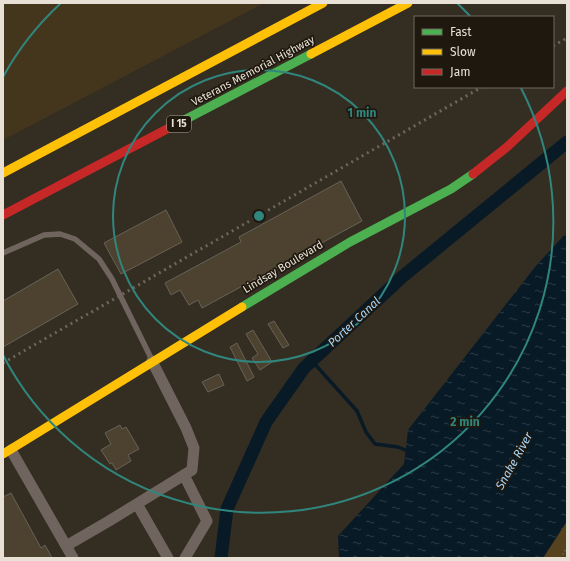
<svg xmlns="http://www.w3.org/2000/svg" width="570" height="561" viewBox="0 0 570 561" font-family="'Fira Sans',sans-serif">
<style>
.built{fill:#44361d}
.green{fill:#56421f}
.water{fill:url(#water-ripples)}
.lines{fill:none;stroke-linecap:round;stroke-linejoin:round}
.stream{stroke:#081a26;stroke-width:3.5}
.canal{stroke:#081a26;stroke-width:13}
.building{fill:#4c422f;stroke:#686258}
.path{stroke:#6f6760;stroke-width:2;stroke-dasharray:1 3;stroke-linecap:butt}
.lane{stroke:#6f655e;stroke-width:5.5}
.street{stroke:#6f655e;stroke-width:11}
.fast{stroke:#4caf50;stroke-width:9}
.slow{stroke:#ffc107;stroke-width:9}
.jam{stroke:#c62828;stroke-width:9}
.rail{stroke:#6e665e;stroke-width:3;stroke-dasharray:2 4;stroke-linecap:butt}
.ring{fill:none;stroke:#30867d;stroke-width:2}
.labels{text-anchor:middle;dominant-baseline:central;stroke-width:3.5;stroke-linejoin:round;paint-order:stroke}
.shield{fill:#1e180f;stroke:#aba499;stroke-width:1}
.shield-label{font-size:10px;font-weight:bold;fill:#e8e0d4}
.street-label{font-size:11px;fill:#e8e0d4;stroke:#1e180f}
.water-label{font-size:12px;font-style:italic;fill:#a3d6fd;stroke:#1e180f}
.centre{fill:#30867d;stroke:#1e180f;stroke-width:2}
.ring-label{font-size:12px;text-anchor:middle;font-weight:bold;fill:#30867d;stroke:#1e180f;stroke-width:3.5;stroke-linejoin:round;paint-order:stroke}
</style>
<defs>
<pattern id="water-ripples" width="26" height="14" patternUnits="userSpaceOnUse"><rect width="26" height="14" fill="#081a26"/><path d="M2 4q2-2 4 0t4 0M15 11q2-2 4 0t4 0" fill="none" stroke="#2c3b45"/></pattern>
</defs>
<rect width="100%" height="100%" fill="#342d22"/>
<path class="built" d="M3,3H264L3,140Z"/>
<path class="green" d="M567,521V558H543Z"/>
<path class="water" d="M567,232V521L543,558H339L338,536L404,464L408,430L535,267Z"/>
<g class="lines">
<path class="stream" d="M312,361L357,411L366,432L375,444L398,447L410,452"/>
<path class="canal" d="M221,558L227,509L266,422L304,368L402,277L567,142"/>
</g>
<path class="building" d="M341,181L362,221L202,308L198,300L189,305L180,290L171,295L165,283L241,242L239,237Z
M166,210L182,242L121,274L104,243Z
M58,269L78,304L3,347V301Z
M274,321L289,345L283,348L268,324Z
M253,330L272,362L260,370L252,358L258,354L246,334Z
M237,343L254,377L247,381L230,347Z
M219,374L224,385L208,392L202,382Z
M120,425L122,429L126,427L139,449L128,455L131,461L116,470L112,463L110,464L101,450L111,444L105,433Z
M11,493L41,548L45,545L52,558H3V497Z"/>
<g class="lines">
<path class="path" d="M561,558L567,547"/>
<path class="lane" d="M3,253L44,235L60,234L75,239L99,259L112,279L152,360"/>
<path class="street" d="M11,450L73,558
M184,475L207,521L185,558
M137,504L168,558
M66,546L109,521L192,470L194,448L186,428L152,361"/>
<path class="fast" d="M169,128L311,54
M242,307L350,242L451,189L473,174"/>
<path class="slow" d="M311,54L408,3
M3,173L323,3
M3,454L242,307"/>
<path class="jam" d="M473,174L507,147L567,91
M3,215L169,128"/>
<path class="rail" d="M553,46L567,38
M3,363L482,87"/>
</g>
<g class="ring">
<circle cx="259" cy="216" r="146"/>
<path d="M3 77A291 291 0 0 1 61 3M457 3A291 291 0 0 1 470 16M521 88A291 291 0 0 1 3 355"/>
</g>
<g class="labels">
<rect class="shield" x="167" y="116" width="24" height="16" rx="3"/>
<g class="shield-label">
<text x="179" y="124">I 15</text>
</g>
<g class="street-label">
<text transform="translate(253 71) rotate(-28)">Veterans Memorial Highway</text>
<text transform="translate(283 267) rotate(-31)">Lindsay Boulevard</text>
</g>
<g class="water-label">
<text transform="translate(354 322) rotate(-43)">Porter Canal</text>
<text transform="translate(514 461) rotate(-61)">Snake River</text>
</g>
</g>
<circle cx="259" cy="216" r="6" class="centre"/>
<g class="ring-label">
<text x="362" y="117">1 min</text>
<text x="465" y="426">2 min</text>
</g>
<rect width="570" height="561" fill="none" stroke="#e8e0d4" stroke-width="8"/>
<rect x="414" y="16" width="140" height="72" fill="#1e180f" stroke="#6f685e"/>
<rect x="422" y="29" width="20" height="6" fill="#4caf50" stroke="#6f685e"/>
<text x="450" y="36" font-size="12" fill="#e8e0d4">Fast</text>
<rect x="422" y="49" width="20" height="6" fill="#ffc107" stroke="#6f685e"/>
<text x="450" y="56" font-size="12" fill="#e8e0d4">Slow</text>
<rect x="422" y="69" width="20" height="6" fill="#c62828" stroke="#6f685e"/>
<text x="450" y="76" font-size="12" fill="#e8e0d4">Jam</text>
</svg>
